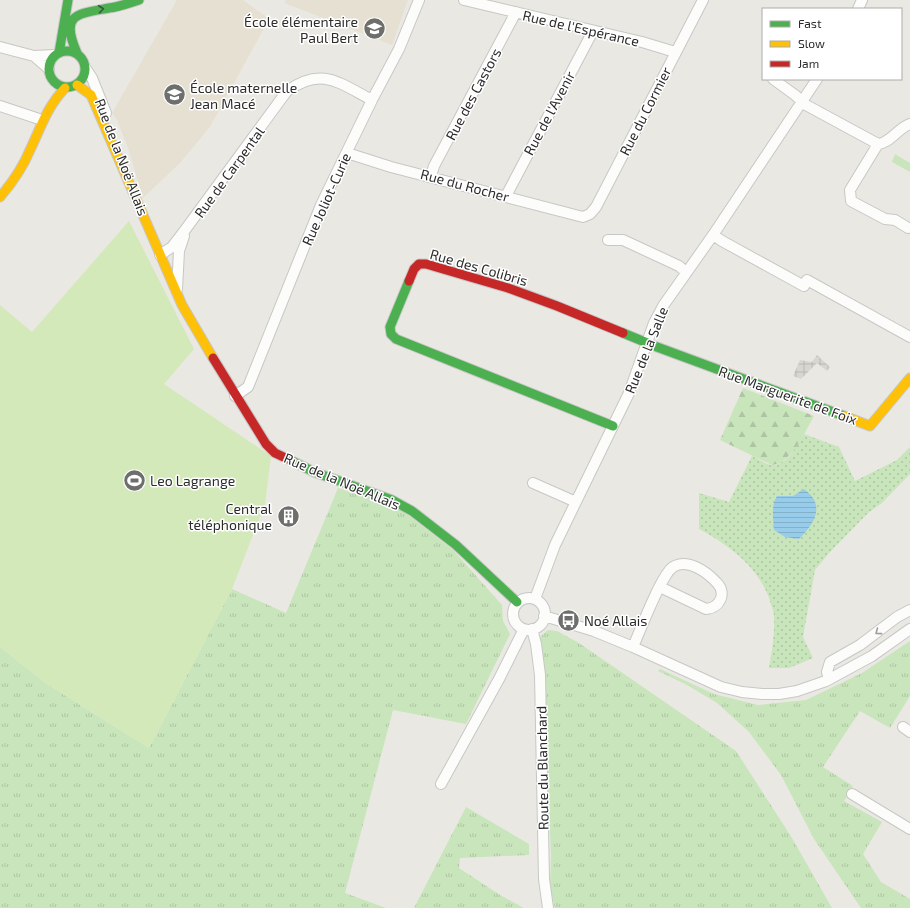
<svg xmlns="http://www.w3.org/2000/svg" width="910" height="908" viewBox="0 0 910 908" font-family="'Exo 2',sans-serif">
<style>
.education{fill:#e5e0d1}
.grass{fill:url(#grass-tufts)}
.forest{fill:url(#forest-firs)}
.park{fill:url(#park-dots)}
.pitch{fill:#d3e9ba}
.plaza{fill:url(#plaza-grid)}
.water{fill:url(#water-rules)}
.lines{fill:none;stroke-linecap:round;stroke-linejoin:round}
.street-casing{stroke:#c7c7c7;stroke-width:12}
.fast-casing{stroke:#c7c7c7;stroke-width:11}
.slow-casing{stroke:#c7c7c7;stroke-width:11}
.jam-casing{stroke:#c7c7c7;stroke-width:11}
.street{stroke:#fcfcfb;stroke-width:10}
.fast{stroke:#4caf50;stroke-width:9}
.slow{stroke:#ffc107;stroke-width:9}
.jam{stroke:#c62828;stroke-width:9}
.oneway{stroke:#375a39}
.oneway2{stroke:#9e9e9e}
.labels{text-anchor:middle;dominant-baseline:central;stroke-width:3;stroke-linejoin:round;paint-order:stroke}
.poi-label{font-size:14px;fill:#2c2c2c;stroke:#fff;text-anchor:start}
.street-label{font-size:14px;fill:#2c2c2c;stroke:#fff}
</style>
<defs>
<pattern id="grass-tufts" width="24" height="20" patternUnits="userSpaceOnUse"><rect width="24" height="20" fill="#c9e5bc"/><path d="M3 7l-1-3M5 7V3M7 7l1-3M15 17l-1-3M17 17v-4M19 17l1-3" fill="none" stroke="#adc5a2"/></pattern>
<pattern id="forest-firs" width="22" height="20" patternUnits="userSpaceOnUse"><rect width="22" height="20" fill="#c9e5bc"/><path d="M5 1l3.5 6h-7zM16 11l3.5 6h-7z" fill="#adc5a2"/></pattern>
<pattern id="park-dots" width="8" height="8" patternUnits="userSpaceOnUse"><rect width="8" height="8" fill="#c9e5bc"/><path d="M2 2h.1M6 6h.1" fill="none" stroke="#adc5a2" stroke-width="1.8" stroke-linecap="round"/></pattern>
<pattern id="plaza-grid" width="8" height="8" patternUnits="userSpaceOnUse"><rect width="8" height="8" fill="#d8d6d0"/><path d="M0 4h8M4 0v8" fill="none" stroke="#bab8b3"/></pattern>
<pattern id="water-rules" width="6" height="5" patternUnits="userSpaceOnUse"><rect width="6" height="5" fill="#97cdea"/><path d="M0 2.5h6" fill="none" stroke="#82b0c9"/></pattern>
</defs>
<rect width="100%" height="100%" fill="#eae8e2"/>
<path class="education" d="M177,0H243L269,19L210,127L180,163L143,198L128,148L117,120L112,113Z
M286,0H408L392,45L287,4L285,3Z"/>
<path class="grass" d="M895,154L910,163V172L892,162Z
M338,488L399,508L453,550L502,605L503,621L510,634L466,724L393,710L345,893L386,908H0V647L47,684L149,748L232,589L286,613Z
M548,630L557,631L579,643L736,751L792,838L832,908H555L550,888L551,856L543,670L539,638Z
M910,641V696L890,728L860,711L823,767L853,786L844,801L882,822L863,854L881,882L910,899V908H861L814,839L781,775L749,732L717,703L687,685L658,671L660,669L714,694L758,705L806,700L862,673Z
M466,807L529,844V855L460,858L459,868L500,895L524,908H414Z"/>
<path class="forest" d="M743,388L814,416L796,449L781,463L772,465L720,440Z"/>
<path class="park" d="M804,434L839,447L855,481L897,460L910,447V474L882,503L868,513L829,553L815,570L803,637L813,658L789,668H769C772,651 775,633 774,616C774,611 771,606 770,601C759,567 729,545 699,529V493L729,502L752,456C758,458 766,465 773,465C787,465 798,445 804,434Z"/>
<path class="pitch" d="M129,221L194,349L164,384L271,456L265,504L232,589L149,748L47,684L0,647V305L32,332Z"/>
<path class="plaza" d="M817,355L830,367L827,371L817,363L801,379L793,376L800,360L812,362Z"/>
<path class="water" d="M804,489C826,505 815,523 799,539L785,537L774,530C773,518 771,505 777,496H793Z"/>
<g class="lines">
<defs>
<path id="street" d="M464,0L642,42L675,52
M858,9L862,0
M0,47L34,56L55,55
M34,56L49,69
M86,69L92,78L106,113
M773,79L795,95L806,105L878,144C890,143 898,128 910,124
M0,106L42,120
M878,144L850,190L851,201L885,219L895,220L908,228
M347,153L391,167L583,217L590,214L596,207L703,0
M431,176L434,166L516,12
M506,196L593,31
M713,235L722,241L804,286L807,280L910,337
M608,240H623L679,266L686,272
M160,255L172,247L185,230L287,91C322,66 339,83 372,100
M177,289L179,251L184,236
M235,396L248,387L321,205L372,100L399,49L419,0
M533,483L576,502
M513 614a16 16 0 1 1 32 0a16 16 0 1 1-32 0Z
M535,599L555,545L629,393L654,323L663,306L713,235L817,79
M544,616L594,631L633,647L721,687L742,692L762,694H779L797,691L826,681L872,656L910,629
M532,629L536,644L540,675L544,879L548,908
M633,647C640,631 661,575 673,567C688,558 707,572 717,583C727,593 720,608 706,609L660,587
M829,679L827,672L830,662L860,645L897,617L910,610
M903,727L910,732
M441,784L499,679L524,629
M852,794L910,829"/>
<path id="fast" d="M49 69a18 18 0 1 1 36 0a18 18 0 1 1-36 0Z
M59,53L68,0
M77,53C60,14 76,14 109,8C119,7 129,3 139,0
M409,281L390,327L391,334L396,339L613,426
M623,333L657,347L844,416
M292,461L314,472L392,500L412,511L456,545L517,602"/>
<path id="slow" d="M77,85L91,95L182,305L213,358
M0,197C12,183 23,167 30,150C41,127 47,107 65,88
M844,416L870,426L910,378"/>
<path id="jam" d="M409,281L414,269L419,264H426L508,288L557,306L623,333
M213,358L266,444L275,453L292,461"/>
</defs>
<use href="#street" class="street-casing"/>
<use href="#fast" class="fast-casing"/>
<use href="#slow" class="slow-casing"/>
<use href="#jam" class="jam-casing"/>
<use href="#street" class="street"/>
<use href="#fast" class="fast"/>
<use href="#slow" class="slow"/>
<use href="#jam" class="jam"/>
</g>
<defs><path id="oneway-chevron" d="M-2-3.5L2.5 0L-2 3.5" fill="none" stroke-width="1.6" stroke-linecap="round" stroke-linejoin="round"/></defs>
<use class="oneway" href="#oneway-chevron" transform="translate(101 9) rotate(-7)"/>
<use class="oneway2" href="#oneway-chevron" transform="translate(878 632) rotate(143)"/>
<defs>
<symbol id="school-disc" viewBox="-11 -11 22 22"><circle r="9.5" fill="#6e6e6c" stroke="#fff"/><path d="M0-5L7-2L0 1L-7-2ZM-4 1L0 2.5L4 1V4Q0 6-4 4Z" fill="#fff"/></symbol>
<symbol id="stadium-disc" viewBox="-11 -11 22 22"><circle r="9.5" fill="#6e6e6c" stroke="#fff"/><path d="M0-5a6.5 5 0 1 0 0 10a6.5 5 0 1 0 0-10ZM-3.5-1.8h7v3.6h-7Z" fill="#fff"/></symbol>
<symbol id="building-disc" viewBox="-11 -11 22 22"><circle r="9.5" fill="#6e6e6c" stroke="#fff"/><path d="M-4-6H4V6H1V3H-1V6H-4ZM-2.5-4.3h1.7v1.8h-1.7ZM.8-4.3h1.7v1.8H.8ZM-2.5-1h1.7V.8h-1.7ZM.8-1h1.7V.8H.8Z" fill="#fff"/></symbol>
<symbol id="bus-disc" viewBox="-11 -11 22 22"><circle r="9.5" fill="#6e6e6c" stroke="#fff"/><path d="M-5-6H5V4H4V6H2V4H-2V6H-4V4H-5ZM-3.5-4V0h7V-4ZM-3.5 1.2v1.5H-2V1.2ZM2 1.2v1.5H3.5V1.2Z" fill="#fff"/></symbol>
</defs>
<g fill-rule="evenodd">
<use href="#school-disc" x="362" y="16" width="25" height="25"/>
<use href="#school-disc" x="162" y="82" width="25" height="25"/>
<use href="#stadium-disc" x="122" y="468" width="25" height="25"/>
<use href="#building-disc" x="276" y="504" width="25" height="25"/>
<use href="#bus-disc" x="556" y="608" width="25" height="25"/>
</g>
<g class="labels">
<g class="poi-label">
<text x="358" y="21" text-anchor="end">École élémentaire<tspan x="358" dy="16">Paul Bert</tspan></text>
<text x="190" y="87">École maternelle<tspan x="190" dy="16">Jean Macé</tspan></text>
<text x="150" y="480">Leo Lagrange</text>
<text x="272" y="508" text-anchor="end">Central<tspan x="272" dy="16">téléphonique</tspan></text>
<text x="584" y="620">Noé Allais</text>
</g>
<g class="street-label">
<text transform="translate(581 28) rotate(13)">Rue de l'Espérance</text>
<text transform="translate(473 94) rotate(-62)">Rue des Castors</text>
<text transform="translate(645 111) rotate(-63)">Rue du Cormier</text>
<text transform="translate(549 113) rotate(-62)">Rue de l'Avenir</text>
<text transform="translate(122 157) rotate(69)">Rue de la Noë Allais</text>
<text transform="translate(229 172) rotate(-54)">Rue de Carpental</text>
<text transform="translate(465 185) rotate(15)">Rue du Rocher</text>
<text transform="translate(326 199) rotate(-66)">Rue Joliot-Curie</text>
<text transform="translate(479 267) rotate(16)">Rue des Colibris</text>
<text transform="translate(646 350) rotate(-68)">Rue de la Salle</text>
<text transform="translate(788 395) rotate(20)">Rue Marguerite de Foix</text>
<text transform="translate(342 481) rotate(23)">Rue de la Noë Allais</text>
<text transform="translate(542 768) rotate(-91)">Route du Blanchard</text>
</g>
</g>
<rect x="762" y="8" width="140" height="72" fill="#ffffff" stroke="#ababab"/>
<rect x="770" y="21" width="20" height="6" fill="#4caf50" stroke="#ababab"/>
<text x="798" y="28" font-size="12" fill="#2c2c2c">Fast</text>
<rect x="770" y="41" width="20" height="6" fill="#ffc107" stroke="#ababab"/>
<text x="798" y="48" font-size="12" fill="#2c2c2c">Slow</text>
<rect x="770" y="61" width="20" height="6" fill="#c62828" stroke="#ababab"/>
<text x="798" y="68" font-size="12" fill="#2c2c2c">Jam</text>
</svg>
